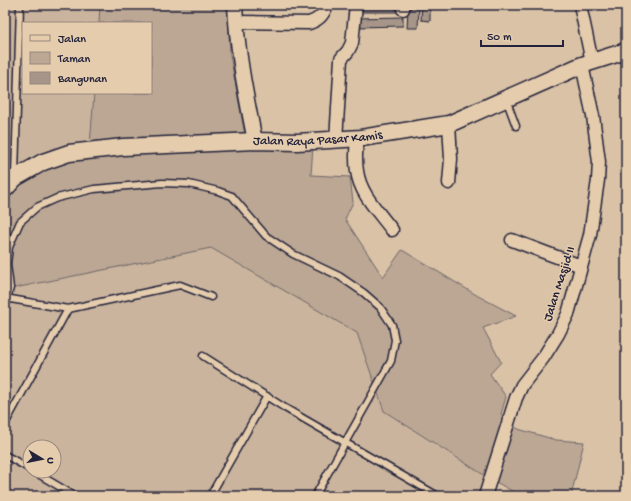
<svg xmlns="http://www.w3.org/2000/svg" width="631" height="501" viewBox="0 0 631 501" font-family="'Gochi Hand',sans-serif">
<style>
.built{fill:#cab49d;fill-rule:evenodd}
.green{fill:#bba794;stroke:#6e6468}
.building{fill:#a69588;stroke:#22223b}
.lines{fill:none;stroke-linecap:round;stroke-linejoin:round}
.service-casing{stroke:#22223b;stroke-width:9}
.minor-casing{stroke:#22223b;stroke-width:15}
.tertiary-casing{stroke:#22223b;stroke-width:17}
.secondary-casing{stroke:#22223b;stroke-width:19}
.service{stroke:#e5ccad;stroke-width:6}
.minor{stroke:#e5ccad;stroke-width:12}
.tertiary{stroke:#e5ccad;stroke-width:14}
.secondary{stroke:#e5ccad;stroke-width:16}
.labels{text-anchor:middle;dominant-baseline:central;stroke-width:3;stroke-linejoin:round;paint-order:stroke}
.street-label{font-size:13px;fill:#22223b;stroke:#e5ccad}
</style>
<rect width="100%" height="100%" fill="#d9c2a6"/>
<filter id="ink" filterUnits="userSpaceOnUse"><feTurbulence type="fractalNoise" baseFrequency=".025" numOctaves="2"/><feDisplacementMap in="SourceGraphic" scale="8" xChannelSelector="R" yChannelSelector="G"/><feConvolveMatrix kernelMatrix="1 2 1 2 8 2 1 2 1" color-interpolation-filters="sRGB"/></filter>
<g filter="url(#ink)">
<path class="built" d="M5,5H100L99,23H23V93H94L89,159L5,168Z
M211,248L357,333L384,411L487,477L478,496H5V290ZM30,447H54V471H30Z"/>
<path class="green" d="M100,5H228L230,55L247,146H313L311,175L350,177L353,202L345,219L383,277L402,250L478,296L516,316L483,328L501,362L490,374L506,397L501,414L518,429L556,440L584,442L571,496H521L487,477L384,411L357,333L211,248L5,290V187L14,167L89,159L94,93H151V23H99Z"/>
<path class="building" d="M359,5H403L402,12H359Z
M422,6H430V21L421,20Z
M408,8H419L418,28H407Z
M403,17V26L357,27V18Z"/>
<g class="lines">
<defs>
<path id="service" d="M506,99L516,126
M15,175L20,5
M5,298L68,309L180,285L211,297
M5,306L10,288L7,264L9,247L20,222L37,207L57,198L94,189L162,183L189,184L218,191L232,196L266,236L293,254L339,276L364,293L380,307L392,325L395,340L391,361L315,496
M203,356L285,408L438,496
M5,424L68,309
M5,455L30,469
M33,471L75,496
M210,496L267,396"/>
<path id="minor" d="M403,5V9
M580,5L592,62
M236,22L309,23C319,20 323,15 327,5
M449,124L451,159L449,183
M357,139C356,149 355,160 357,171C360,194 378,211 392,230
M336,140L341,59L348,51L352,43L356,5
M512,240L581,266
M485,496L516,398L522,385L543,358L558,334L568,314L590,235L598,180L599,162L593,116L582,65"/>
<path id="tertiary" d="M235,5C237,51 246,96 255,141"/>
<g id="secondary">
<path id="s1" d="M5,189L15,178L43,162L69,153L123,147L255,141L297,142L361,138L449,124L582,65L626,51"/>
</g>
</defs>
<use href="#service" class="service-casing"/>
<use href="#minor" class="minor-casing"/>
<use href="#tertiary" class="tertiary-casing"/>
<use href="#secondary" class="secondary-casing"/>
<use href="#service" class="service"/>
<use href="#minor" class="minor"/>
<use href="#tertiary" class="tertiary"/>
<use href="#secondary" class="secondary"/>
</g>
</g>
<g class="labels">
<g class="street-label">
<text stroke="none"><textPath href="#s1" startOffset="324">Jalan Raya Pasar Kamis</textPath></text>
<text transform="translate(560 284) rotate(-72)">Jalan Masjid II</text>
</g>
</g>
<rect width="631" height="501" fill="none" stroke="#e5ccad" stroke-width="20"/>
<rect x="10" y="10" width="611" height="481" fill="none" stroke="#22223b" stroke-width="1.5" filter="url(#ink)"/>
<rect x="22" y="22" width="130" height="72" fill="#e5ccad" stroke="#97887f"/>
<rect x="30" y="35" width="20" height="6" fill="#e5ccad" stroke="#97887f"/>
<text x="58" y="42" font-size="12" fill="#22223b">Jalan</text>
<rect x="30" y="52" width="20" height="12" fill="#bba794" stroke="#97887f"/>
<text x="58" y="62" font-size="12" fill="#22223b">Taman</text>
<rect x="30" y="72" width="20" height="12" fill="#a69588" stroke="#97887f"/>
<text x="58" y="82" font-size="12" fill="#22223b">Bangunan</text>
<g transform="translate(42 459) rotate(100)"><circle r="19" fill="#e5ccad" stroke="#97887f"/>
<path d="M0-3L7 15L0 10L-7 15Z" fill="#22223b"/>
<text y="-6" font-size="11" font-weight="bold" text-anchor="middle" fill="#22223b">U</text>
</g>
<path d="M481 40v6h82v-6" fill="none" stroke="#22223b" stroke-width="2"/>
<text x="487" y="40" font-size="12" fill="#22223b" stroke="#e5ccad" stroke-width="3" paint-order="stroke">50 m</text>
</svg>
